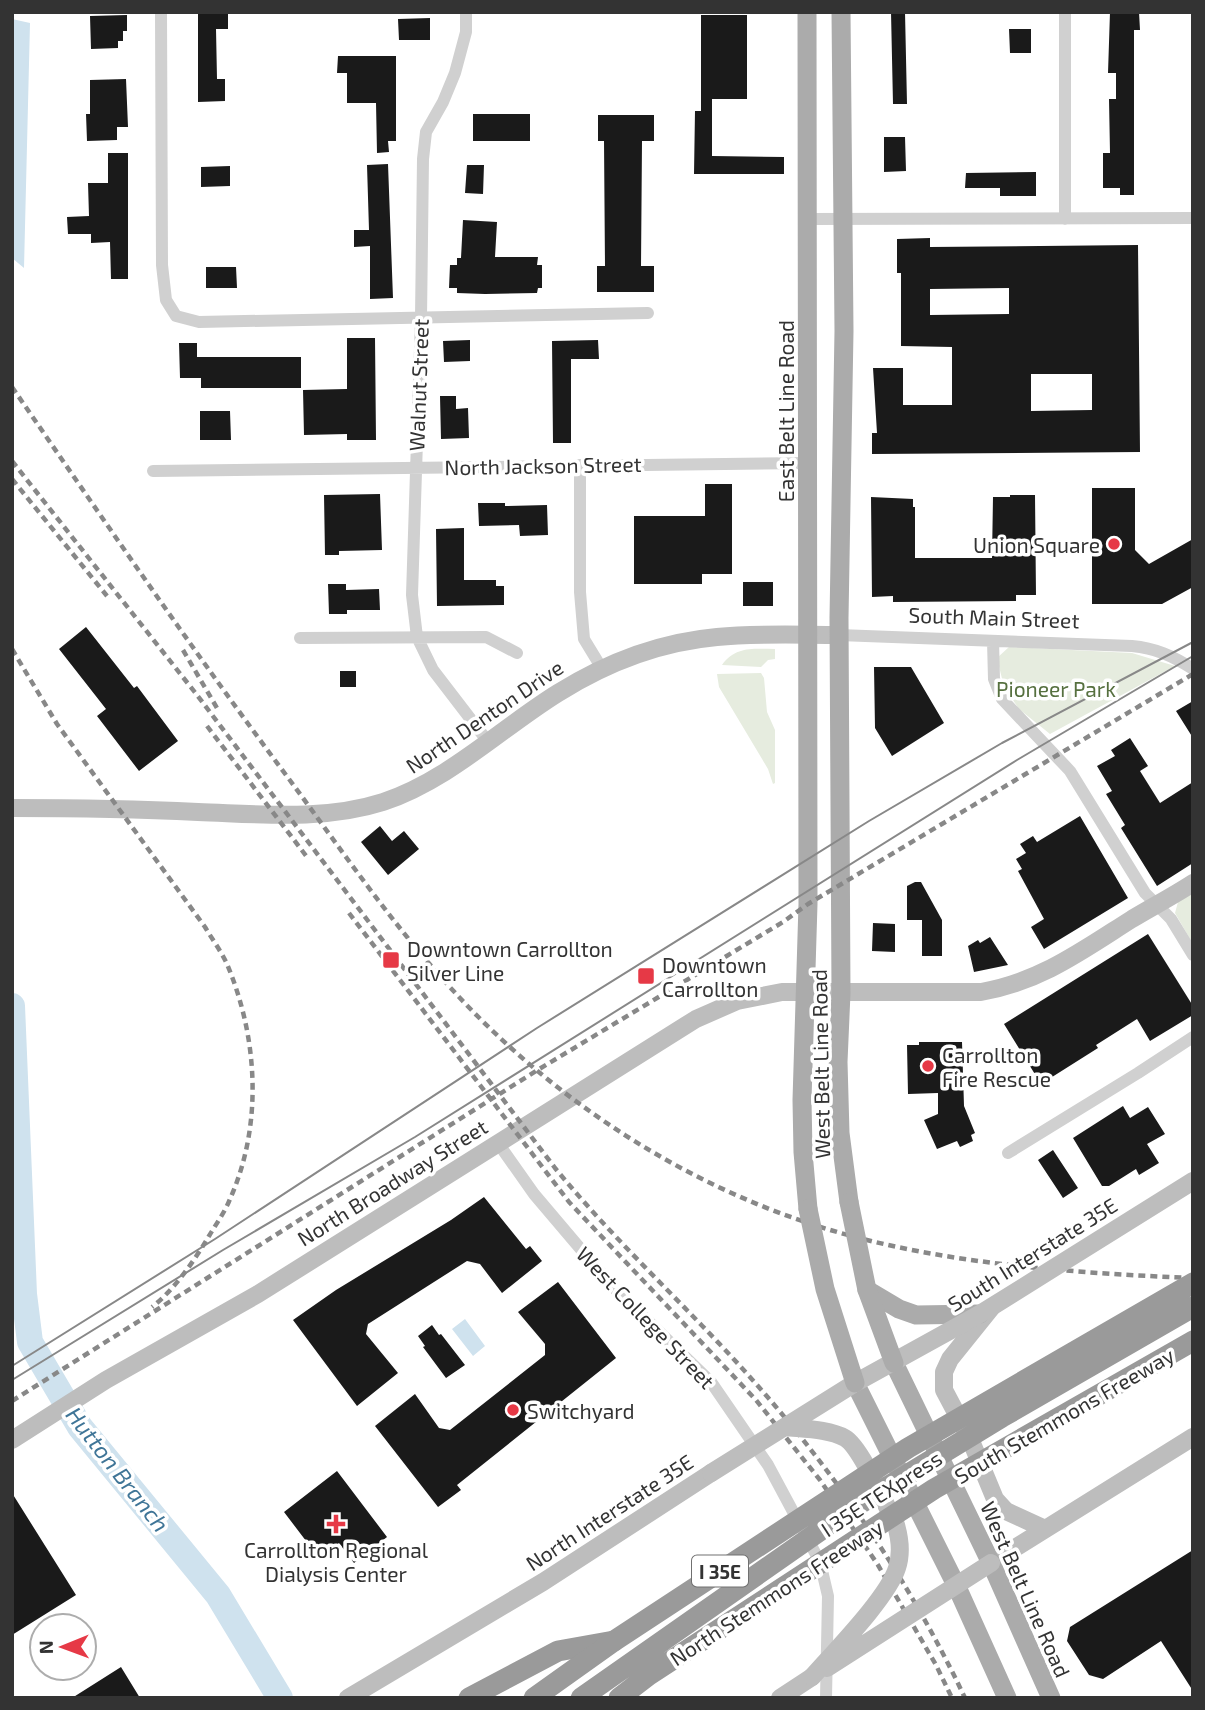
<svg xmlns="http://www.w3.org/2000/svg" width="1205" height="1710" viewBox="0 0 1205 1710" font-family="'Exo 2',sans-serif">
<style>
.green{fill:#e6ecdf}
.water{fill:#cfe2ee}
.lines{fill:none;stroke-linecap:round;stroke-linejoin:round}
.river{stroke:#cfe2ee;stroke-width:26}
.building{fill:#1a1a1a;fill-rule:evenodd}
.street{stroke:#d0d0d0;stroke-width:12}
.secondary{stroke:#bdbdbd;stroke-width:18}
.primary{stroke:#ababab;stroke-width:19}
.highway{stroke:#9a9a9a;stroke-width:21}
.tram{stroke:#888;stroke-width:2}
.rail{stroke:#888;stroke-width:4.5;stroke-dasharray:7 5;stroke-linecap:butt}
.secondary-bridge{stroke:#bdbdbd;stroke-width:18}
.primary-bridge{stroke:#ababab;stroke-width:19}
.highway-bridge{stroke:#9a9a9a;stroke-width:21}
.poi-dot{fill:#e63946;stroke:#fff;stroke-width:2.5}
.labels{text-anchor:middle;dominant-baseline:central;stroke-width:7;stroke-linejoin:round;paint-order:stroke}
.shield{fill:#fff;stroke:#707070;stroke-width:2}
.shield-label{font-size:19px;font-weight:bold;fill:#333}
.street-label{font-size:21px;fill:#333;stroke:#fff}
.poi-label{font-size:21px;fill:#333;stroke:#fff;text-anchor:start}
.park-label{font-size:21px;fill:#56703f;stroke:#fff}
.water-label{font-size:23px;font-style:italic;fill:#3f7597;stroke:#fff}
</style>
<rect width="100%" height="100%" fill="#fff"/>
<path class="green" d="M1009,647L1132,653L1175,666L1050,734L1019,709L1004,687L997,658Z
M775,649V659L768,660L761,667L722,665C736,646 753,649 775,649Z
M761,673L764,678L767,712L775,730V783L773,784L768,769L719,687L717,674Z
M1190,894L1193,896V944L1175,913L1178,902Z"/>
<path class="water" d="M12,19L30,23L24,268L12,258Z
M465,1319L485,1346L473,1356L452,1329Z"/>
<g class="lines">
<path class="river" d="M12,1006L24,1294L30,1342L80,1427L218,1595L280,1698"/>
</g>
<path class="building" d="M198,12H228V29H216L217,79H225V101L198,102Z
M891,12H905L907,104H893Z
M1110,12H1139L1140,30H1134V195H1120V188H1103V153H1110L1109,99H1116V73H1108Z
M127,15V31H123V41H118V48L91,49L90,16Z
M701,15H747V99H712V156L784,157V174H694L695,111H701Z
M430,18V40H399L398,19Z
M1009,29H1031V53H1010Z
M338,56H396V141H388L389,152L377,153L376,103H347V73H337Z
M126,79L128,127H117V140L87,141L86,114H90V80Z
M473,114H530V141H473Z
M598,115H654V141H642L641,266H654V292H597V266H605L604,141H598Z
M884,137H905L906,171L884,172Z
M108,153H128V279H111L110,242L91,243V234H68L67,217L89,216L88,183H108Z
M388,164L393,298L370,299V246L354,247V230H369L367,165Z
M467,165H484L483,194L465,193Z
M230,166V186L201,187V167Z
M1036,172V196H1000V188H965L966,173Z
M463,220L497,222L495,257H538L537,265H542V288H538L537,293L485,294L457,293V288H449L450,265H457V258H461Z
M930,238V247L1138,245L1140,452L872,454V433H877L873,368H903V405H952V347L901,346V273H897V239ZM1009,288V314L930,315V289ZM1031,374H1092V410L1031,411Z
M206,267H236L237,288H206Z
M347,338H375L376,440H347V434L304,435L303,390L347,389Z
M470,340V361L444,362L443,341Z
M598,340L599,359H571V443H553L552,341Z
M179,343H197V357H301V388H201V378H180Z
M440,396H456V409L468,408L469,438L441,439Z
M200,411H230L231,440H200Z
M705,484H732V574H702V584H634V516H705Z
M1092,488H1135V550L1149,564L1193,539V587L1162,604H1092Z
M380,494L382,550L339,551V555H325L324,495Z
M1010,495H1035L1036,595H1016V601L893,602V596L872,597L871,497L913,499V507H915V558H992L993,497H1010Z
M478,503H505V506L547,505L548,535L520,536L519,525L479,526Z
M464,528V580H496V586H504V605L437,606L436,529Z
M743,582H773V606H743Z
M328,584H346V590L379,589L380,610H347V614H329Z
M86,627L134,688L137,686L178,741L139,771L97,716L106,709L59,649Z
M874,667H911L944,723L892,756L875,728Z
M340,671H356V687H340Z
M1193,701V738L1176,711Z
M1130,738L1148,766L1140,771L1160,803L1193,782V863L1157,886L1121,828L1125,825L1106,794L1112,791L1097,766L1115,756L1111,750Z
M1080,816L1128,898L1044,949L1031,927L1044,919L1018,871L1022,869L1016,859L1026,853L1020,844L1033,836L1037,842Z
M380,826L392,841L404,831L419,849L388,875L361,842Z
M915,882H921L942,920V956H922V920H907V886Z
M873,923L895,924V952L872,951Z
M1148,934L1193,1006V1015L1150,1041L1137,1019L1096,1045L1098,1048L1041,1084L1004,1024Z
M990,937L1008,965L974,972L968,946L978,940L980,943Z
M919,1042H962L964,1106L975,1133L971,1135L973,1141L960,1147L957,1141L937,1149L924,1120L938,1114V1093L908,1094L907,1045H919Z
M1123,1106L1130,1118L1148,1107L1165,1134L1147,1144L1159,1163L1139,1175L1136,1169L1109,1186H1102L1073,1138Z
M1053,1150L1078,1188L1063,1198L1038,1160Z
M484,1197L526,1249L530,1246L542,1261L502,1293L480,1264L467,1261L368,1324L366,1334L398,1373L357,1406L293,1320L336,1290L451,1220Z
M558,1282L616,1358L457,1485L461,1490L438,1507L375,1426L415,1394L439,1428L450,1430L545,1355V1344L518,1312Z
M432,1325L439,1335L441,1334L465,1365L446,1378L423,1347L425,1346L418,1336Z
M337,1471L387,1537L354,1563L339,1543L319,1558L284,1512Z
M12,1493L76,1595L12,1635Z
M1193,1550V1691L1161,1641L1103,1679L1089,1675L1067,1641L1070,1627Z
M121,1667L140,1698H72Z"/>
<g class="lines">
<path class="street" d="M161,12L162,265L166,300L176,316L199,322L648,313
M466,12V32L455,73L443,102L426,132L423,159L421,318L412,595L417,637L433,670L489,743
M1065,12V219
M808,219L1193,218
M580,465V592L584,639L601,667
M153,471L807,463
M839,635L1132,646C1155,648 1173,656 1193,669
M300,638L486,637L517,653
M993,641L994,679L1002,699L1070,771L1145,893L1171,919L1193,955
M498,1143L534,1194L612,1286L711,1382L768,1465L820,1562L828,1596L826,1698
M1008,1153L1138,1073L1193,1037"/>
<path class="secondary" d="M12,808C74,808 136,809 198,812C259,814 324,821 383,802C449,780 500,729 558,693C606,663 660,642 717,637C757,633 799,635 839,635
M991,1308L950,1359L944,1372V1390L971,1441L995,1499L1006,1511L1045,1529
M12,1440L106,1380L258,1294L696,1019L737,1001L782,992H981C1040,982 1083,950 1132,919C1152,907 1173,896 1193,883
M991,1563L1193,1437
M348,1698L543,1582L711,1473
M780,1698L812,1677"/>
<path class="primary" d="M807,12L808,904L802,1100L803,1152L808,1209
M841,12L844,331L839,618L841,993L838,1062L840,1133L849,1202
M867,1290L899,1309L916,1315L980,1314
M894,1363L991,1563L1051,1698
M855,1383L956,1585L1007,1698"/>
<path class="highway" d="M469,1698L558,1651L614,1641"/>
<path class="tram" d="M12,1366L215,1239L537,1028L869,821L1002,743L1193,642
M12,1380L223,1250L415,1137L1017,760L1193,656"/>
<path class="rail" d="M12,387C103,519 193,651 289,779C340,848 390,921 448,985C549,1097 682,1185 827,1229C942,1264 1073,1273 1193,1278
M12,461L197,695L555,1168C609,1234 671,1292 729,1354C824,1456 905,1571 965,1698
M12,479L107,596
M12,649L57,724L205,927C212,939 221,951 227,964C258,1038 263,1125 230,1199C225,1212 216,1224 209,1236C194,1261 175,1289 152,1307
M183,650L217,708
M207,726L307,857
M349,913L569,1202L756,1400L820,1480L878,1565L936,1665L952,1698
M12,1401L536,1071L783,922L808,904L1193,674"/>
<path class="secondary-bridge" d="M785,1427C804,1429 829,1429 845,1438C861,1447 886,1506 896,1525C900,1539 902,1553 897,1568C888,1597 834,1652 812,1677
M711,1473L855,1383L980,1314L1193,1181
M827,1668L991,1563"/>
<path class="primary-bridge" d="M849,1202L867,1290L894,1363
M808,1209L825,1289L855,1383"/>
<path class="highway-bridge" d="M534,1698L614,1641L908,1448L1193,1283
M581,1698L851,1509L1002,1417L1193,1307
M619,1698L649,1675L934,1489L1193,1341"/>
</g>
<g class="poi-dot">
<circle cx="1114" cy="544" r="7"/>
<rect x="382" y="951" width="18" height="18" rx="3.5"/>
<rect x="637" y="967" width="18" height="18" rx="3.5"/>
<circle cx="928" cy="1066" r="7"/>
<circle cx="513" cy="1410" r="7"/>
<path d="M332.5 1513.5h7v7h7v7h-7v7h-7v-7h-7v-7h7z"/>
</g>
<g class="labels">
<rect class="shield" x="692" y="1555.5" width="56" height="31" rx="5"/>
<g class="shield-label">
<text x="720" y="1571">I 35E</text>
</g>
<g class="street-label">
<text transform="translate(418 385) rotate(-88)">Walnut Street</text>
<text transform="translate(785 411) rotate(-90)">East Belt Line Road</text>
<text transform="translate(543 465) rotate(-1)">North Jackson Street</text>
<text transform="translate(994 617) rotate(2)">South Main Street</text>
<text transform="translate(484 716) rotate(-34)">North Denton Drive</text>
<text transform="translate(820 1064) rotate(-91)">West Belt Line Road</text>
<text transform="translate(392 1182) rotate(-32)">North Broadway Street</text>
<text transform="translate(1032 1254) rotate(-32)">South Interstate 35E</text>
<text transform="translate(646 1317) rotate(46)">West College Street</text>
<text transform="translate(1064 1415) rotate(-30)">South Stemmons Freeway</text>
<text transform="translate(881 1493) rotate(-33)">I 35E TEXpress</text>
<text transform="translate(609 1512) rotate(-33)">North Interstate 35E</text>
<text transform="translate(1026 1589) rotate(66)">West Belt Line Road</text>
<text transform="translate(776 1592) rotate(-33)">North Stemmons Freeway</text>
</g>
<g class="poi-label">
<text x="1100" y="544" text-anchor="end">Union Square</text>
<text x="407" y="948">Downtown Carrollton<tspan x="407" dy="24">Silver Line</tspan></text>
<text x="662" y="964">Downtown<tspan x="662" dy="24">Carrollton</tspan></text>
<text x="942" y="1054">Carrollton<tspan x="942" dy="24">Fire Rescue</tspan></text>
<text x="527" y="1410">Switchyard</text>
<text x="336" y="1549" text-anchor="middle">Carrollton Regional<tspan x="336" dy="24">Dialysis Center</tspan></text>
</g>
<g class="park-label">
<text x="1056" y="688">Pioneer Park</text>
</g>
<g class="water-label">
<text transform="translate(118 1469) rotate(52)">Hutton Branch</text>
</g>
</g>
<rect width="1205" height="1710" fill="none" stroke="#333333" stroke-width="28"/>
<g transform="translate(63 1647) rotate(269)"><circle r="33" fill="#ffffff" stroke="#adadad" stroke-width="2"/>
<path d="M0-5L12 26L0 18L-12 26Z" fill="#e63946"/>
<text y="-10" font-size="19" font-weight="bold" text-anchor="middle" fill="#333333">N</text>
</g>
</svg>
